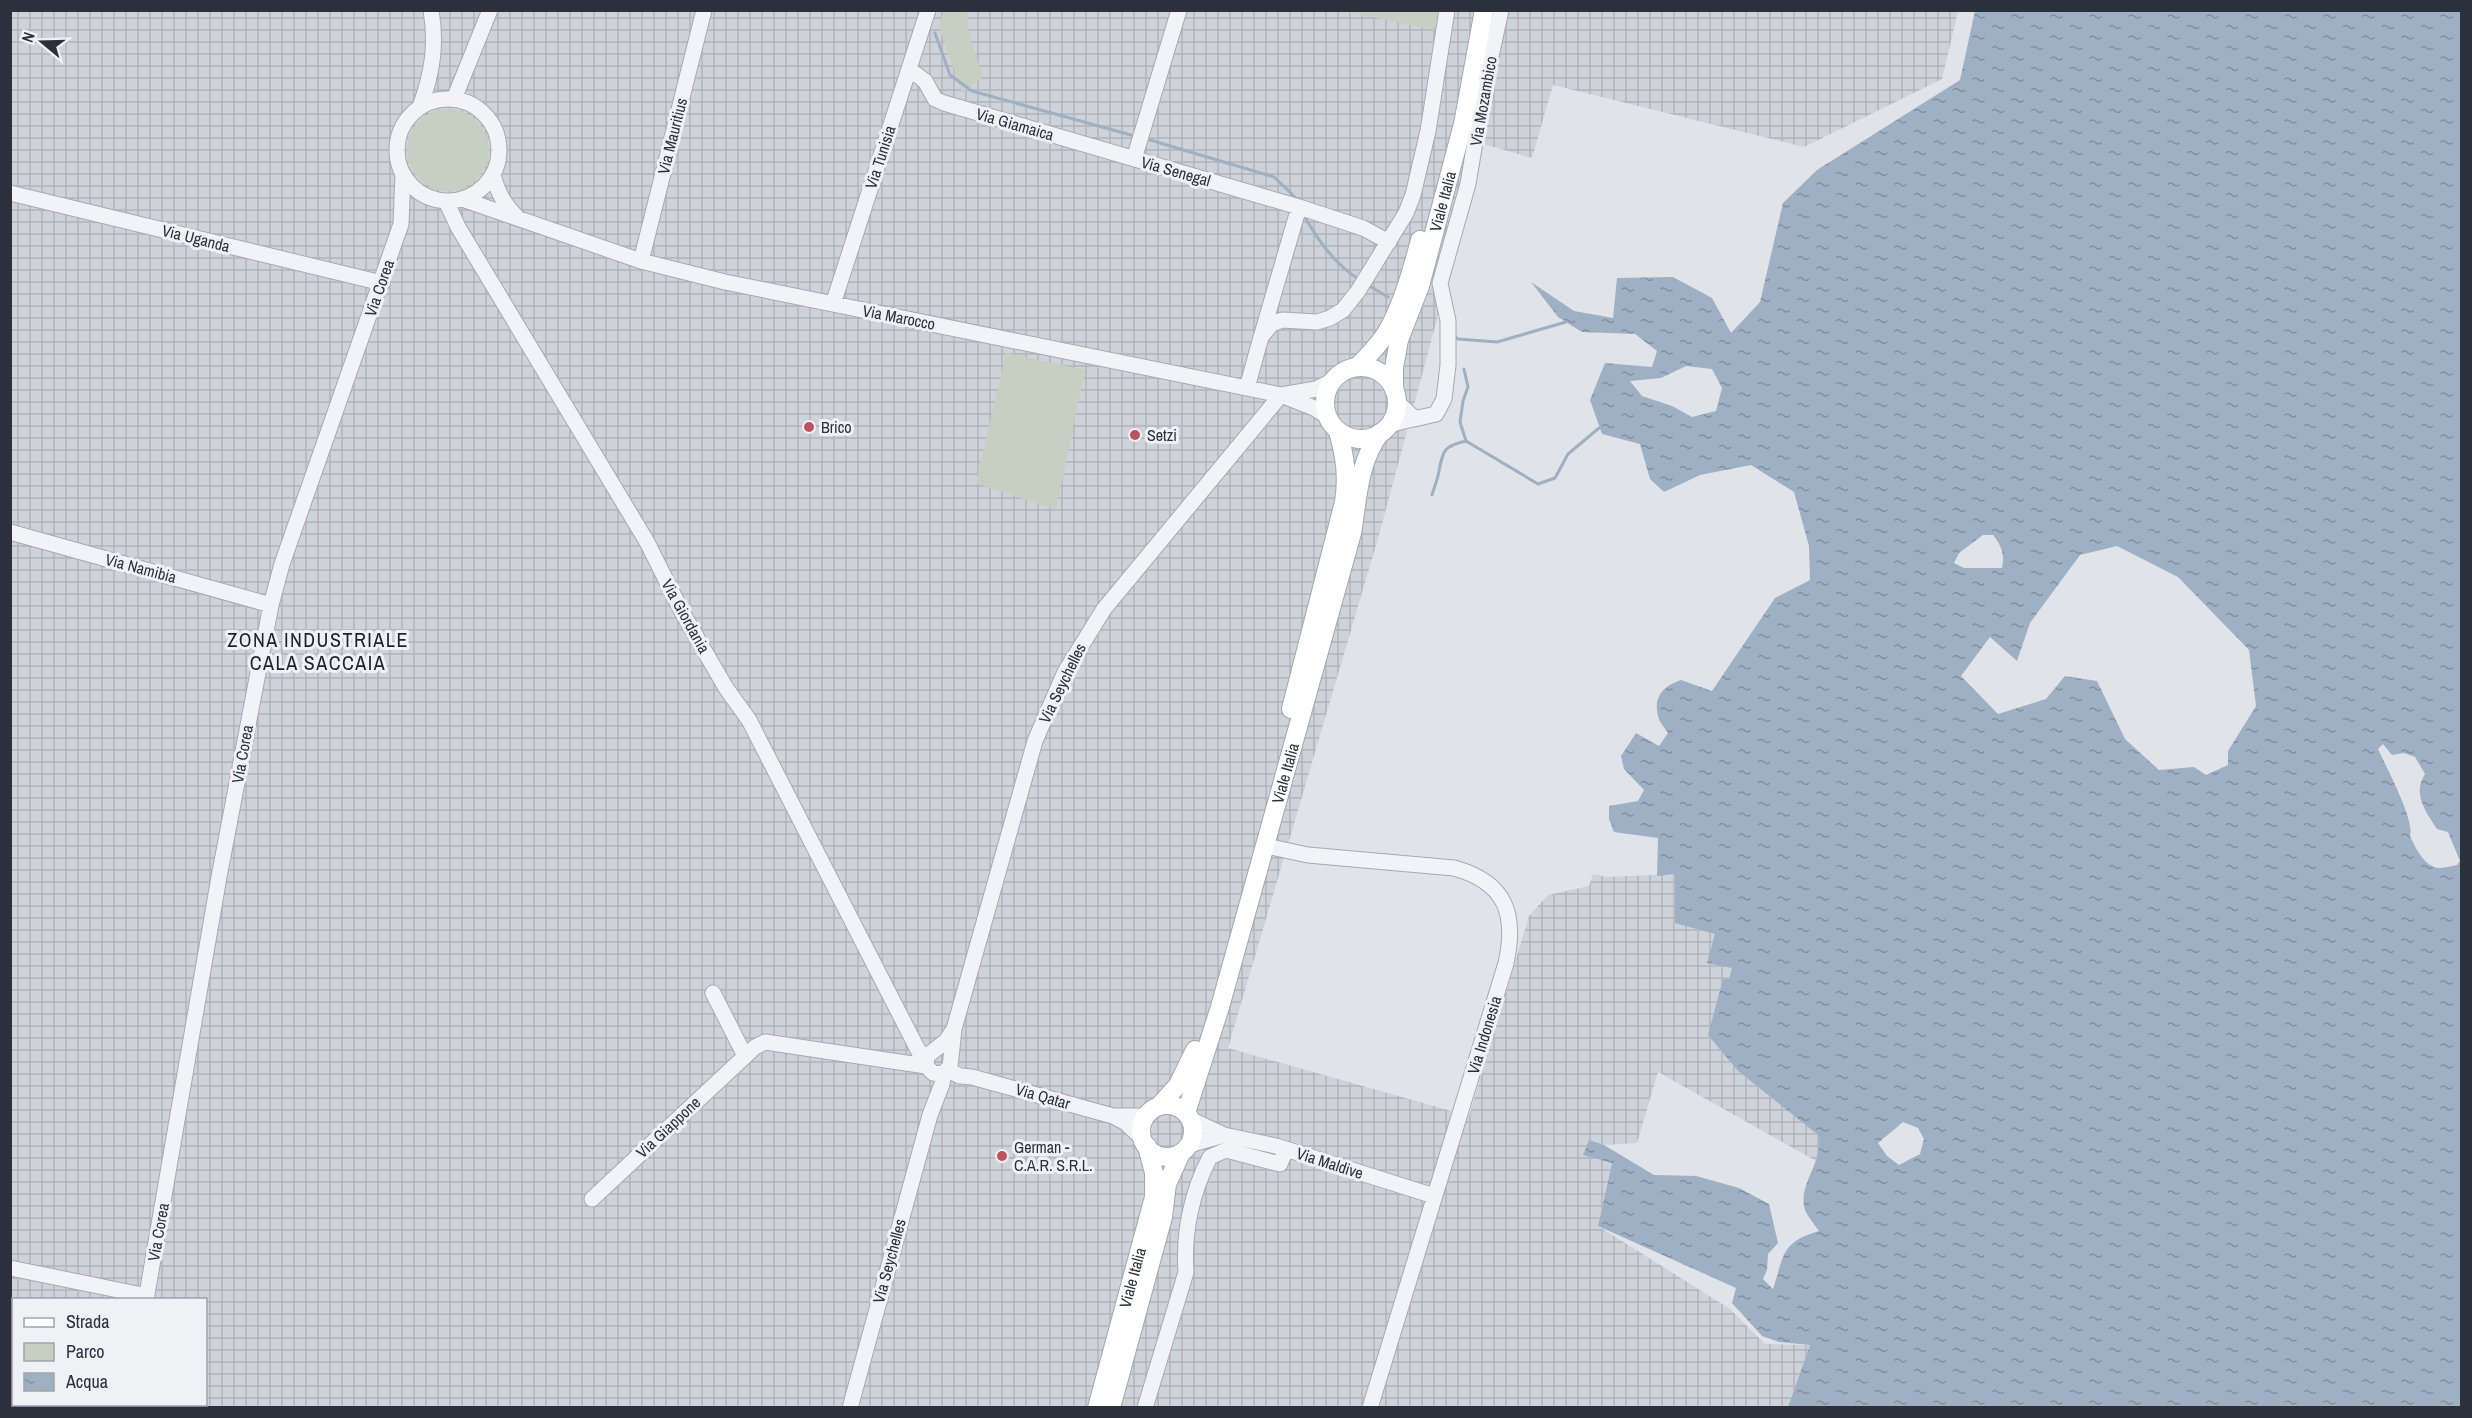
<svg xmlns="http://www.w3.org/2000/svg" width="2472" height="1418" viewBox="0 0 2472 1418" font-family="'Archivo Narrow',sans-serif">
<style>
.industrial{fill:url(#industrial-grid);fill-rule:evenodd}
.green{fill:#c5d0c2}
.water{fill:url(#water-ripples);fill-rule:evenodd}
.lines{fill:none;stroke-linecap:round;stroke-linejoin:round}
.stream{stroke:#9eb0c4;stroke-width:3}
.minor-casing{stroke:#a6aab1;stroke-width:17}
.major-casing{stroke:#a0a7b2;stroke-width:20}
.minor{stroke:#f2f3f6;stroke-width:15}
.major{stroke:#fff;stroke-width:18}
.poi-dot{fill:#c1505f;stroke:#eff1f5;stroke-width:2}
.labels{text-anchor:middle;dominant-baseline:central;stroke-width:6;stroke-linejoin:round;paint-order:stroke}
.street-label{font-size:16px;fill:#2a313d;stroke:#eff1f5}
.poi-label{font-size:16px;fill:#2a313d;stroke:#eff1f5;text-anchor:start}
.quarter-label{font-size:20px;letter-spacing:1.5px;fill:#1c222e;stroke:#eff1f5}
</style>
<defs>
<pattern id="industrial-grid" width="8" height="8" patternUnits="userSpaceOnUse" patternTransform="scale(1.5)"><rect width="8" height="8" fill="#ced2d9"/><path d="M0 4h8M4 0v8" fill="none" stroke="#b1b5bb"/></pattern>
<pattern id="water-ripples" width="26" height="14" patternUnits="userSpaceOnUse" patternTransform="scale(1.5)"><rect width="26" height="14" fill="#9eb0c4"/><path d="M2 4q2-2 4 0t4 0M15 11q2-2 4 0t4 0" fill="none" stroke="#8190a0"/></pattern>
</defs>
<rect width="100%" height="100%" fill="#e0e3e7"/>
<path class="industrial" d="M10,11H1958L1942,79L1804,147L1553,85L1532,158L1480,143L1482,152L1379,535L1228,1048L1469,1116L1529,916L1548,895L1589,886L1593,874L1607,877L1675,874V906L1715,934L1732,968L1729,980L1738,1071L1818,1135L1821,1146L1816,1161L1658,1072L1637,1143L1604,1145L1589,1140L1612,1163L1598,1226L1730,1309L1765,1344L1810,1345L1788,1407H11ZM14,1300H206V1404H14Z"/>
<path class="green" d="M944,10L967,11L968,30L983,77L962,93L939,26Z
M1344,11H1438L1434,30Z
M407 150a41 41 0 1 1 82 0a41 41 0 1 1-82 0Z
M1006,353L1085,370L1056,510L976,483Z"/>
<path class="water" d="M1975,11H2461V1407H1788L1810,1345L1779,1342L1762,1336L1732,1303L1736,1288L1598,1226L1612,1163L1583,1155L1589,1140L1604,1145L1654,1175L1696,1176L1739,1188L1769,1204L1778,1243L1768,1254L1767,1270L1763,1279L1773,1289C1784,1257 1780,1242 1819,1231C1815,1225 1808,1217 1805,1210C1797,1184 1825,1161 1818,1135L1738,1071L1708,1035L1723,979H1729L1732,968L1707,963L1715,934L1675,923V874L1657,876L1658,838L1614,832L1609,819V806L1638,801L1644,790L1624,769L1621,756L1636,733L1659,746L1668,733C1665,728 1659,722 1658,716C1653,696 1664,686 1681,680L1712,691L1775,598L1810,580L1809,546L1794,492L1751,465L1700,475L1664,492L1650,479L1640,444L1602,434L1590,400L1605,363L1652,367L1657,351L1635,334L1582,332L1558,317L1531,282L1574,311L1613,318L1617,278L1673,277L1712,298L1731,333L1760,302L1783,203L1817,170L1960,80ZM1686,366L1712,369L1722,388L1716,411L1692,417L1672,406L1642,396L1630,381L1661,378ZM1983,535H1993C2001,545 2005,554 2002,568H1964L1954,563L1959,553ZM2117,546L2178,577L2249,650L2256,706L2228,751V765L2206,775L2194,767L2159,770L2125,739L2097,681L2065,676L2046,699L1998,714L1961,676L1990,637L2017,661L2030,623L2080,555ZM2383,744L2392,755L2404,753L2415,757L2425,774C2412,794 2426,812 2437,829L2448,832L2460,861L2457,865C2452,866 2444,868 2438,868C2424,866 2415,847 2410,836C2415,820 2386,767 2378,749ZM1903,1122L1918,1128L1924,1139L1920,1154L1899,1165L1887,1156L1878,1143Z"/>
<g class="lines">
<path class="stream" d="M935,33L950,75L972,91L1131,135
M1150,140L1274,177L1295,197
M1306,219C1319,242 1337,266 1360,280
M1368,285L1388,297
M1454,336L1458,339L1497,342L1566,322
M1464,369L1468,387L1463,401L1460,422L1466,441L1538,484L1555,478L1568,454L1599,428
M1432,495C1434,487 1438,479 1439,471C1443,450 1444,446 1466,441"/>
<defs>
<path id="minor" d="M909,69L925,81L935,99L944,103L1299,207L1363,228L1389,242
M454,99L490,10
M397 150a51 51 0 1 1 102 0a51 51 0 1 1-102 0Z
M420,107C432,74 437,45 431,10
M1134,159L1179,10
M493,175C498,193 504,204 517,217
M10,193L382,283
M462,199L641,261L725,282L1281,395L1314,408L1328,417
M446,201L458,227L647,542L682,612L726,688L749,720L919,1052L927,1056
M641,261L704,10
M833,304L928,10
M1262,334L1299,207
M1247,388L1261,337L1272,324L1282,320L1317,322L1330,318L1343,310L1358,291L1406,213L1413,195L1428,131L1447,10
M1281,395L1316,389L1332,381
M1397,402L1413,417
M1389,425C1405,420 1420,418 1436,414L1444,399L1448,365V321L1440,283L1468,184L1483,94L1501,10
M10,532L271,605
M1266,846L1308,855L1454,868C1505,882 1517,913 1506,963L1370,1408
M713,993L745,1056
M954,1029L946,1041L927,1056L926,1066L933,1073L942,1074L950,1067L954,1029L1035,741L1065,672L1104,609L1281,395
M948,1070L960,1076L972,1077L1113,1116L1126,1123L1143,1139
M1116,1116H1147
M1190,1119L1224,1135L1276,1146L1434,1196
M1189,1145L1224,1135
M592,1199L755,1047L765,1042L926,1066
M10,1268L147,1296
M146,1300L219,877L271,605L282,564L401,224L403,174
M128,1408V1404
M850,1408L930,1115L942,1084L944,1073
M1145,1408L1186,1272C1183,1233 1192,1191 1210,1157L1226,1150L1280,1164L1286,1149"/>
<g id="major">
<path d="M1357,367C1368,356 1380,344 1388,330C1403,303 1412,270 1420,240"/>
<circle cx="1361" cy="403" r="36"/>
<path id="s1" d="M1394,390V368L1399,340L1420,286L1463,124L1484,10"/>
<path d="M1291,709L1344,502C1348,477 1345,456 1338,431"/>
<circle cx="1167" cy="1131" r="26"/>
<path d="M1159,1106L1178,1085L1195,1050"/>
<path id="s2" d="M1186,1113L1220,1007L1352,533C1358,498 1358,463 1380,433"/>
<path id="s3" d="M1097,1408L1154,1197V1173L1147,1146"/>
<path d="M1111,1408L1163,1217L1167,1184L1181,1153"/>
</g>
</defs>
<use href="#minor" class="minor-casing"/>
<use href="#major" class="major-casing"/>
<use href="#minor" class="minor"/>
<use href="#major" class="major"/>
</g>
<g class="poi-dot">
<circle cx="809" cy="427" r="6"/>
<circle cx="1135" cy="435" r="6"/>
<circle cx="1002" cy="1156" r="6"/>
</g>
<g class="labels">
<g class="street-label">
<text transform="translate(1483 101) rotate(-80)">Via Mozambico</text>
<text transform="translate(1015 124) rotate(16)">Via Giamaica</text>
<text transform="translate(672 136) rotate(-76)">Via Mauritius</text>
<text transform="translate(880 157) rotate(-72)">Via Tunisia</text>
<text transform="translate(1176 171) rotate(16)">Via Senegal</text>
<text stroke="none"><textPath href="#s1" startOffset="196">Viale Italia</textPath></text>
<text transform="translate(196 238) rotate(14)">Via Uganda</text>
<text transform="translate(379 288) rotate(-71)">Via Corea</text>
<text transform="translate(899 317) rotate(11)">Via Marocco</text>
<text transform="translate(141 568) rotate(15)">Via Namibia</text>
<text transform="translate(686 616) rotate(61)">Via Giordania</text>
<text transform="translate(1062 683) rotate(-64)">Via Seychelles</text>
<text transform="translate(242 754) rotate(-80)">Via Corea</text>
<text stroke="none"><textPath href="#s2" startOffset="354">Viale Italia</textPath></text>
<text transform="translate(1484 1035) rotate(-73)">Via Indonesia</text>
<text transform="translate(1043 1096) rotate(16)">Via Qatar</text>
<text transform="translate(668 1127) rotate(-43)">Via Giappone</text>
<text transform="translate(1330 1163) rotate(18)">Via Maldive</text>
<text transform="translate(158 1232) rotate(-80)">Via Corea</text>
<text transform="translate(889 1261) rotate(-75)">Via Seychelles</text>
<text stroke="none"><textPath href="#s3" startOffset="135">Viale Italia</textPath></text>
</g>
<g class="poi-label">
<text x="821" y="427">Brico</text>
<text x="1147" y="435">Setzi</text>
<text x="1014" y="1147">German -<tspan x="1014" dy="18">C.A.R. S.R.L.</tspan></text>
</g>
<g class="quarter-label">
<text x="318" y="639">ZONA INDUSTRIALE<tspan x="318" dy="23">CALA SACCAIA</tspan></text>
</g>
</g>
<rect width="2472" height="1418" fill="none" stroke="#2a313d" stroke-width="24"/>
<rect x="12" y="1298" width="195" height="108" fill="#eff1f5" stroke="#a0a4ab" stroke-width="1.5"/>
<rect x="24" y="1318" width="30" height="9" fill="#ffffff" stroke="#a0a4ab" stroke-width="1.5"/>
<text x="66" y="1328" font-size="18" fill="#2a313d">Strada</text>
<rect x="24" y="1343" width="30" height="18" fill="#c5d0c2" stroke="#a0a4ab" stroke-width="1.5"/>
<text x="66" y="1358" font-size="18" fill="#2a313d">Parco</text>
<rect x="24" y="1373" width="30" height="18" fill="url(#water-ripples)" stroke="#a0a4ab" stroke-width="1.5"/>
<text x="66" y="1388" font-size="18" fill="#2a313d">Acqua</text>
<g transform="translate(42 42) rotate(289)" stroke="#eff1f5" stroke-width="4.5" paint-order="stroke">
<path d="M0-4.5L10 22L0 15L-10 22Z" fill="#2a313d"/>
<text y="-9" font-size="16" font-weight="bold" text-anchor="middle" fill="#2a313d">N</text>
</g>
</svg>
